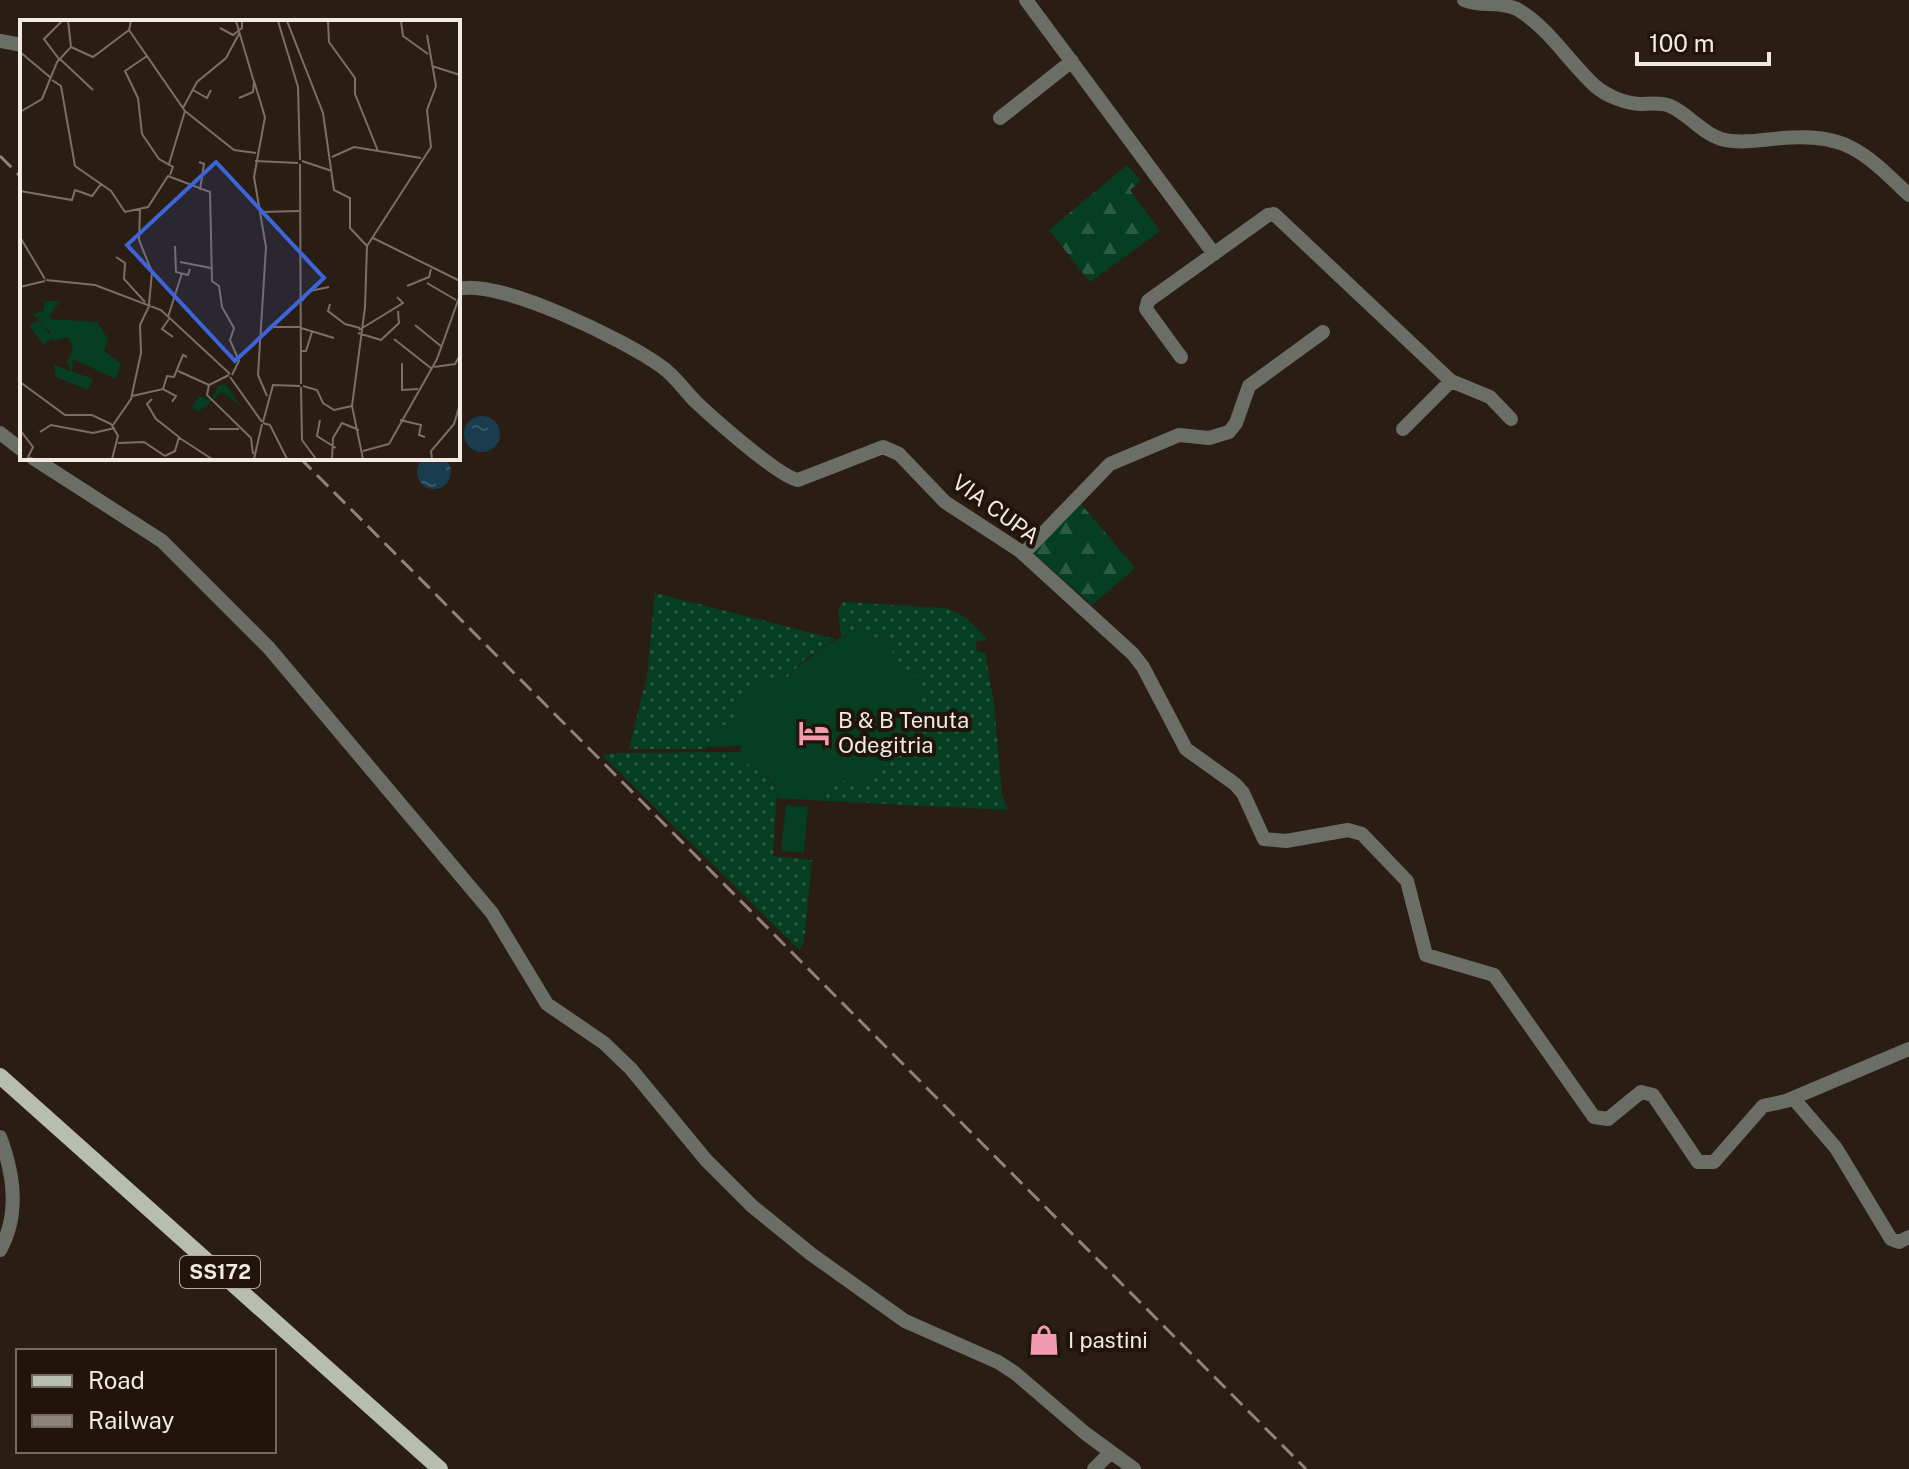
<svg xmlns="http://www.w3.org/2000/svg" width="1909" height="1469" viewBox="0 0 1909 1469" font-family="'Public Sans',sans-serif">
<style>
.grass{fill:url(#grass-dots)}
.forest{fill:url(#forest-firs)}
.park{fill:#063e23}
.water{fill:url(#water-ripples)}
.lines{fill:none;stroke-linecap:round;stroke-linejoin:round}
.minor{stroke:#6b6e67;stroke-width:14}
.major{stroke:#b7bdaf;stroke-width:16}
.rail{stroke:#8d837b;stroke-width:3;stroke-dasharray:16 8;stroke-linecap:butt}
.labels{text-anchor:middle;dominant-baseline:central;stroke-width:8;stroke-linejoin:round;paint-order:stroke}
.shield{fill:#20140b;stroke:#b4aaa3;stroke-width:2}
.shield-label{font-size:20px;font-weight:bold;fill:#f3eae4}
.street-label{font-size:22px;fill:#f3eae4;stroke:#20140b}
.poi-label{font-size:22px;fill:#f3eae4;stroke:#20140b;text-anchor:start}
.inset-road{fill:none;stroke:#7a6f67;stroke-width:2}
.view{fill:#3d65da;fill-opacity:0.15;stroke:#3d65da;stroke-width:4}
.inset-edge{fill:none;stroke:#f3eae4;stroke-width:4}
</style>
<defs>
<pattern id="grass-dots" width="8" height="8" patternUnits="userSpaceOnUse" patternTransform="scale(2)"><rect width="8" height="8" fill="#063e23"/><path d="M2 2h.1M6 6h.1" fill="none" stroke="#2b5a43" stroke-width="1.8" stroke-linecap="round"/></pattern>
<pattern id="forest-firs" width="22" height="20" patternUnits="userSpaceOnUse" patternTransform="scale(2)"><rect width="22" height="20" fill="#063e23"/><path d="M5 1l3.5 6h-7zM16 11l3.5 6h-7z" fill="#2b5a43"/></pattern>
<pattern id="water-ripples" width="26" height="14" patternUnits="userSpaceOnUse" patternTransform="scale(2)"><rect width="26" height="14" fill="#193c4e"/><path d="M2 4q2-2 4 0t4 0M15 11q2-2 4 0t4 0" fill="none" stroke="#3b5867"/></pattern>
</defs>
<rect width="100%" height="100%" fill="#291d14"/>
<path class="grass" d="M655,593L835,639L805,659L784,681L735,701L741,715L715,731L705,749H629L647,676Z
M844,602L945,608C965,614 974,624 987,640L976,641L977,651L985,653L994,704L1002,795L1008,810L825,801L828,780L868,781C889,743 882,745 925,743L895,669L890,639L868,637L863,628L841,636L838,608Z
M724,752C741,758 767,773 777,789L773,856L812,860L804,943L799,950L602,755L619,753Z"/>
<path class="forest" d="M1127,165L1141,181L1130,190L1160,231L1090,282L1049,230Z
M1081,504L1135,568L1092,605L1032,552Z"/>
<path class="park" d="M863,628L868,637L890,639L895,669L917,673L925,743C884,742 887,747 869,782L829,780L825,801L777,798C777,793 778,790 775,785C768,775 735,756 724,752H740L741,746L706,747L715,731L740,715L735,702L767,679L784,681C808,656 831,639 863,628Z
M786,805L808,807L804,853L781,851Z"/>
<path class="water" d="M464 434a18 18 0 1 1 36 0a18 18 0 1 1-36 0Z
M417 472a17 17 0 1 1 34 0a17 17 0 1 1-34 0Z"/>
<g class="lines">
<path class="minor" d="M1026,0L1214,254
M1464,0C1484,8 1495,0 1517,9C1549,28 1568,61 1595,86C1607,96 1624,103 1640,104C1649,104 1661,102 1670,106C1689,114 1701,133 1721,139C1740,144 1762,140 1782,138C1847,133 1864,152 1909,195
M0,41L22,45
M1000,118L1072,61
M458,289C499,278 627,341 662,367C675,376 685,391 696,402C713,418 779,477 798,480L883,447L899,454L945,502L1020,551L1133,654L1143,667L1186,749L1235,784L1243,793L1264,839L1286,841L1348,830L1362,834L1407,881L1426,955L1494,975L1594,1117L1608,1119L1641,1092L1653,1095L1698,1162H1714L1763,1106L1786,1101L1909,1049
M1181,357L1146,309L1148,301L1268,215L1274,214L1451,381L1490,397L1511,419
M1403,429L1451,381
M0,433L22,450
M33,458L162,541L269,648L492,913L547,1004L604,1043L631,1069L706,1160L752,1206L811,1254L905,1321L998,1362L1015,1373L1085,1433L1134,1469
M1023,554L1110,464L1179,435L1209,438L1229,432L1236,423L1249,386L1323,332
M1793,1098L1836,1148L1891,1239L1899,1242L1909,1237
M0,1137C14,1174 20,1214 0,1250
M1094,1469L1111,1452"/>
<path class="major" d="M0,1076L440,1469"/>
<path class="rail" d="M0,156L22,178
M300,458L1306,1469"/>
</g>
<defs>
<symbol id="hotel-bare" viewBox="-9 -9 18 18"><path d="M-6-4.5h1.5V1H6V5H4.5V3h-9V5H-6ZM-4 0a1.8 1.8 0 1 1 3.6 0ZM.5 0V-2.5h3Q6-2.5 6 0Z" fill="#f29ab0" stroke="#20140b" stroke-width="2.5" paint-order="stroke"/></symbol>
<symbol id="shop-bare" viewBox="-9 -9 18 18"><path d="M-5-2.5h2.3a2.7 3.5 0 0 1 5.4 0H5L5.5 6h-11ZM-1.5-2.5h3a1.5 2.3 0 0 0-3 0Z" fill="#f29ab0" stroke="#20140b" stroke-width="2.5" paint-order="stroke"/></symbol>
</defs>
<g fill-rule="evenodd">
<use href="#hotel-bare" x="792" y="711" width="44" height="44"/>
<use href="#shop-bare" x="1022" y="1318" width="44" height="44"/>
</g>
<g class="labels">
<rect class="shield" x="180" y="1256" width="80" height="32" rx="6"/>
<g class="shield-label">
<text x="220" y="1272">SS172</text>
</g>
<g class="street-label">
<text transform="translate(996 509) rotate(36)">VIA CUPA</text>
</g>
<g class="poi-label">
<text x="838" y="720">B &amp; B Tenuta<tspan x="838" dy="25">Odegitria</tspan></text>
<text x="1068" y="1340">I pastini</text>
</g>
</g>
<g transform="translate(20 20)">
<rect width="440" height="440" fill="#291d14"/>
<path d="M25,281H41L20,305L33,317L23,325L9,305L20,300L12,294L23,291ZM34,345L73,359L68,370L36,357Z" fill="#063e23"/>
<path d="M32,292L30,299L77,302L88,319L84,331L101,343L96,359L53,339L52,352L47,342L53,329L48,317L33,321L30,311L20,306ZM205,364L221,386L202,372L178,392L172,387L180,376L191,380L198,366Z" fill="#063e23"/>
<path class="inset-road" d="M111,1L109,10L165,91L214,130L236,133M216,1L234,62L233,72L219,78M258,1L278,67L280,140M267,1L303,93L314,170L330,178V208L347,226M308,1L309,22L335,58V74L358,131M381,1L383,16L408,34M200,8L213,15L222,8V1M51,27L73,37L109,10M0,32L31,58M127,36L105,51L118,78L122,114L139,139L153,147L150,155M39,39L24,19L42,1M40,39L73,70M412,46L440,55M32,60L41,66L55,146L91,171L105,192L128,187L148,156L190,172L192,261L199,266L202,287L214,308L210,320L219,341L212,355M234,61L245,97L234,157L246,227L238,355L247,376M173,70L187,78L191,70M163,88L177,62L206,38L220,12M0,92L22,79L37,42L51,27L48,1M312,137L334,127L401,138M235,141L278,143M282,141L312,151M179,142L184,144L180,170M149,144L165,91M280,144L281,364M0,171L52,180L55,170L72,176L81,164M120,189L119,220L132,252L129,284M240,192L279,191M0,217L25,259M353,218L440,261M155,226L156,252L168,255L170,249M96,237L105,243L104,259L125,282M160,242L191,248M26,260L75,265L141,290L210,354M407,263L436,280M387,266L409,257L411,249M0,267L25,261M282,281L290,271L309,267M310,284L308,291L325,304L340,308M148,297L162,253M149,299L142,309L153,317M395,305L422,327M254,307H281M281,308L314,318M339,310L383,283L377,277M338,313L361,320L379,303L378,291M374,319L412,349M281,331H286L292,312M382,343V370L398,369M414,347L435,344L440,335M158,351L189,365M209,355L189,365L187,375L231,418L233,434M210,357L242,402M0,362L45,395H72L91,404L98,416L92,439M283,366L297,370L303,383L314,390L332,386M281,367L282,420L296,439M143,369L147,356L154,357L163,335L167,337M112,376L143,369L156,376L152,382M132,379L127,384L136,399L159,417L155,431L145,436M300,400L297,416L316,428M380,400L401,405L399,415L405,417M243,402L253,365L280,366M243,403L250,405L267,439M93,405L111,379L121,333L120,305L130,284M189,409H219M0,410L13,427L8,437L13,439M20,412L31,405L73,413L95,408M158,417L192,439M98,423L124,422L145,436M343,431L369,424L417,339L440,275M234,439L242,404M312,439L313,418L322,403L339,410M343,439L332,386L345,287L347,226L411,127L407,90L416,66L407,15M412,439L411,431L434,404L439,387"/>
<path class="view" d="M196,142L304,258L215,341L107,225Z"/>
<rect width="440" height="440" class="inset-edge"/>
</g>
<rect x="16" y="1349" width="260" height="104" fill="#20140b" stroke="#746a62" stroke-width="2"/>
<rect x="32" y="1375" width="40" height="12" fill="#b7bdaf" stroke="#746a62" stroke-width="2"/>
<text x="88" y="1389" font-size="24" fill="#f3eae4">Road</text>
<rect x="32" y="1415" width="40" height="12" fill="#8d837b" stroke="#746a62" stroke-width="2"/>
<text x="88" y="1429" font-size="24" fill="#f3eae4">Railway</text>
<path d="M1637 52v12h132v-12" fill="none" stroke="#f3eae4" stroke-width="4"/>
<text x="1649" y="52" font-size="24" fill="#f3eae4" stroke="#20140b" stroke-width="6" paint-order="stroke">100 m</text>
</svg>
